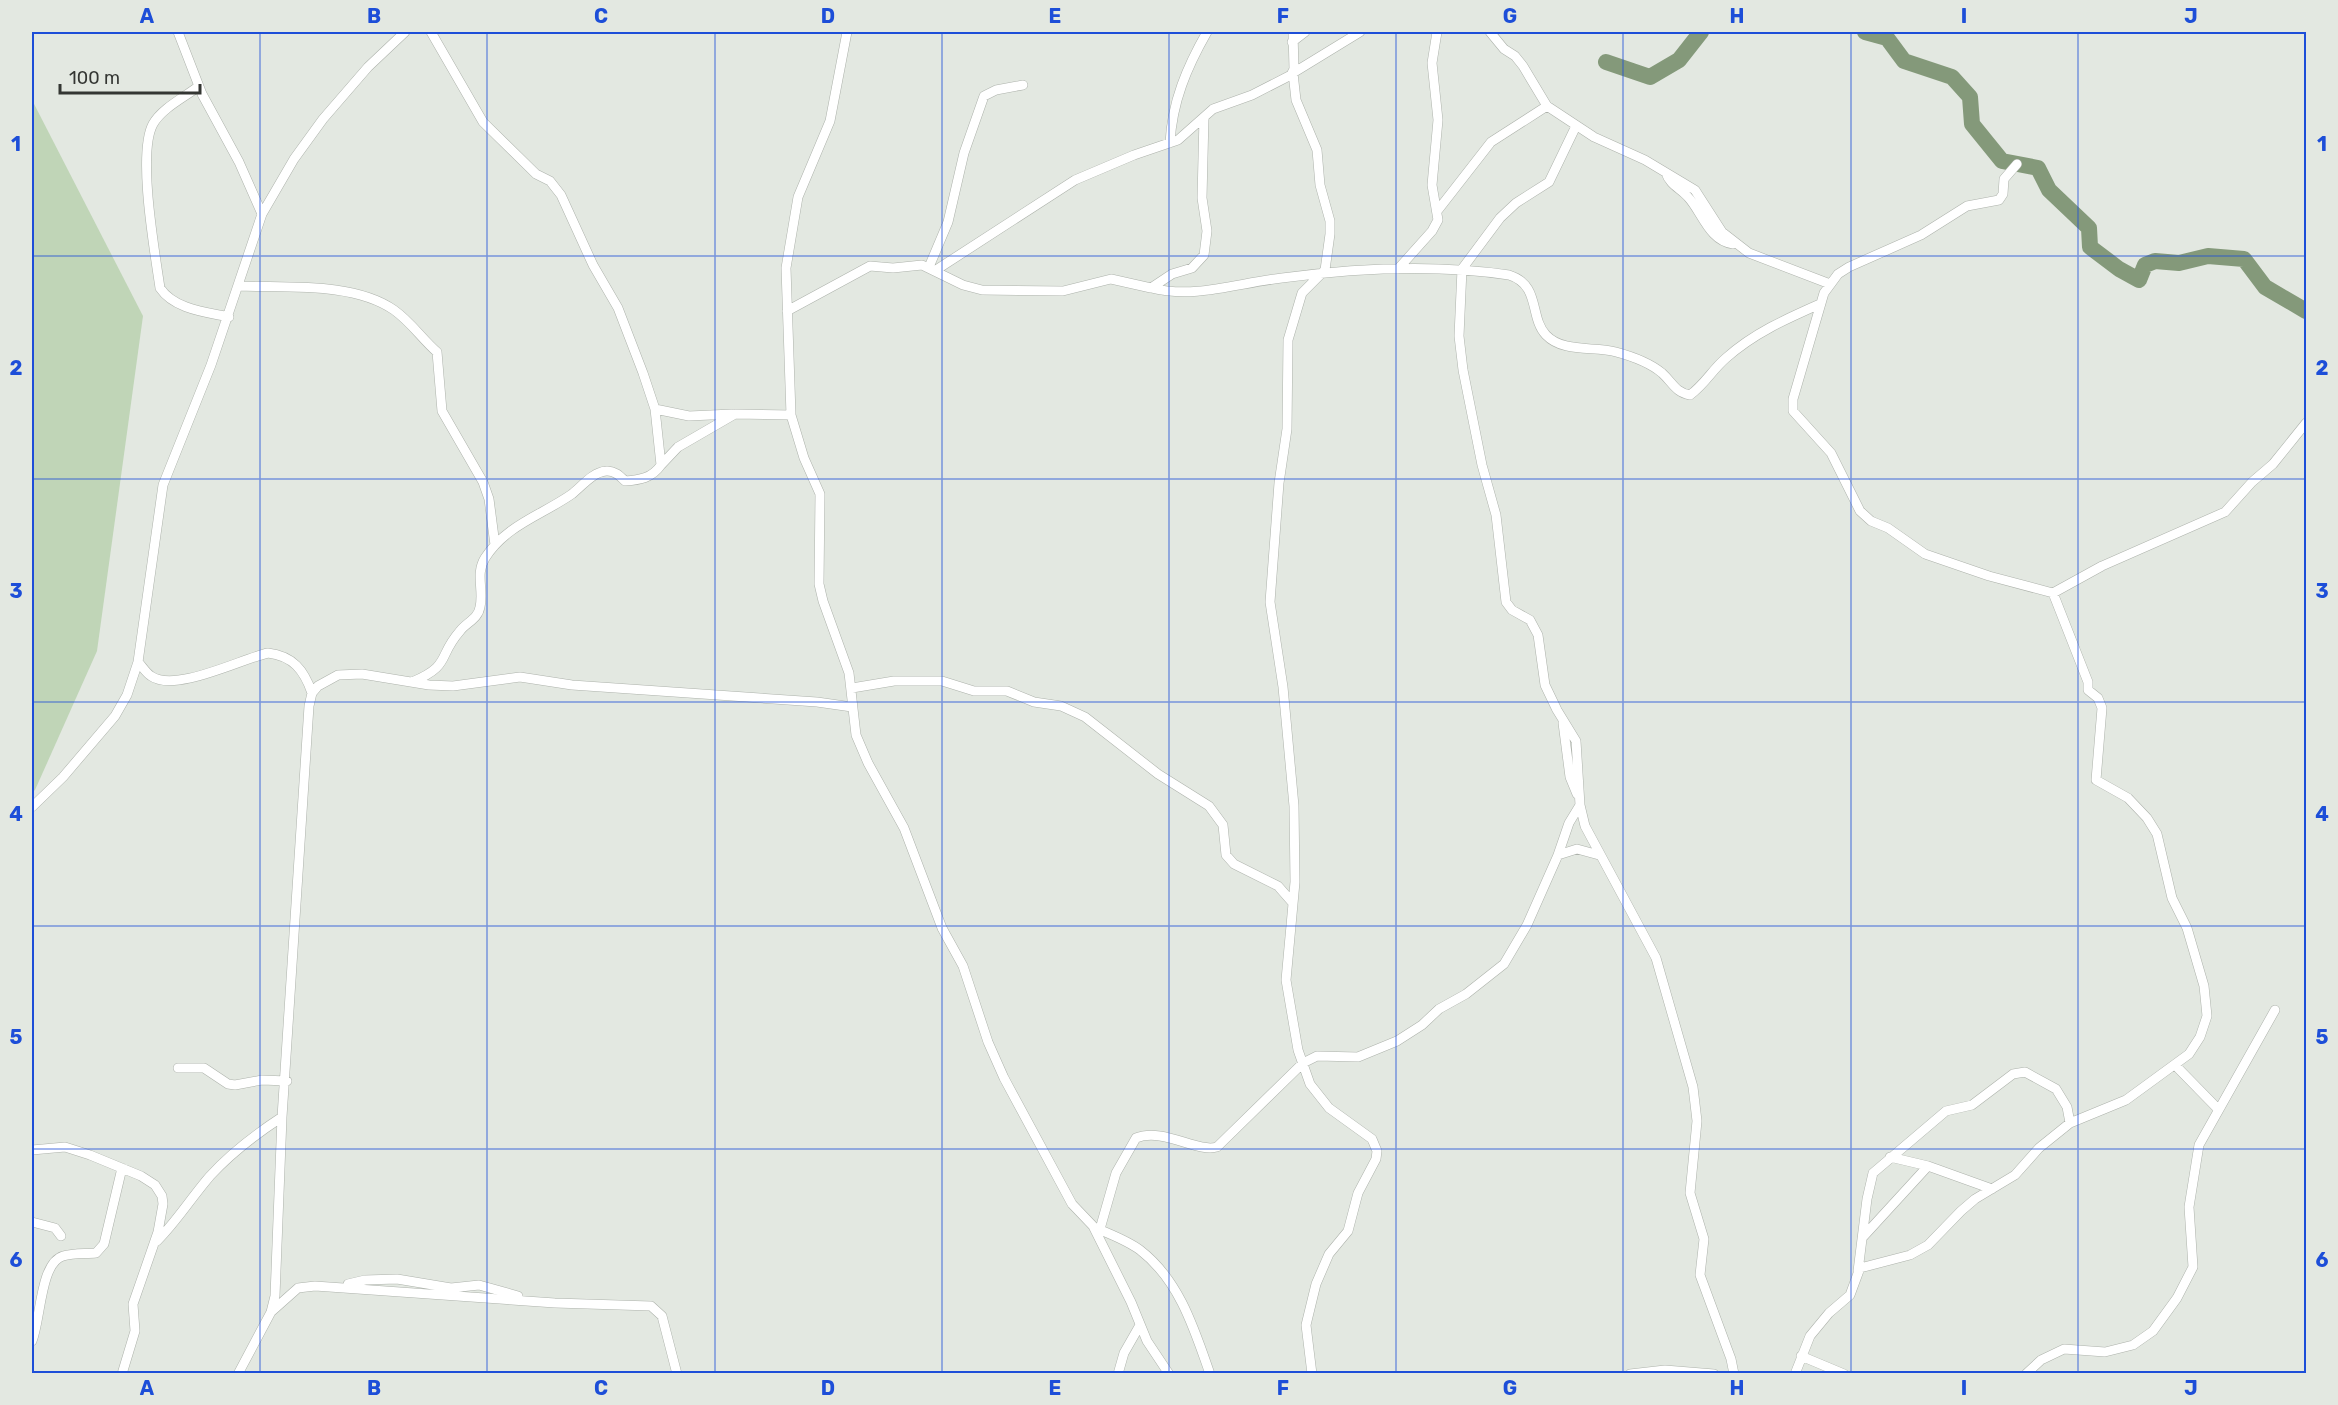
<svg xmlns="http://www.w3.org/2000/svg" width="2338" height="1405" viewBox="0 0 2338 1405" font-family="Rubik,sans-serif">
<style>
.green{fill:#c0d5b7}
.lines{fill:none;stroke-linecap:round;stroke-linejoin:round}
.river{stroke:#84997a;stroke-width:16}
.street-casing{stroke:#adb2ab;stroke-width:10}
.street{stroke:#fff;stroke-width:9}
.grid{fill:none;stroke:#1d4ed8;stroke-width:1.5;stroke-opacity:0.55}
.neatline{fill:none;stroke:#1d4ed8;stroke-width:2}
.grid-label{font-size:20px;text-anchor:middle;font-weight:bold;fill:#1d4ed8}
</style>
<rect width="100%" height="100%" fill="#e3e8e1"/>
<path class="green" d="M32,100L143,316L97,651L35,790L32,792Z"/>
<g class="lines">
<path class="river" d="M1865,32L1887,38L1904,61L1952,77L1970,97L1972,124L2002,161L2038,168L2049,190L2089,228L2090,247L2119,269L2139,280L2145,265L2155,261L2179,263L2208,256L2244,259L2265,287L2306,311
M1606,62L1650,77L1679,60L1701,32"/>
<defs>
<path id="street" d="M178,32L202,94L239,162L262,214
M847,32L830,121L798,197L786,268L791,415L804,458L820,494L819,584L823,601L849,673L856,735L868,763L904,828L942,928L963,966L988,1042L1004,1078L1072,1204L1093,1226L1131,1302L1147,1341L1169,1374
M1490,32L1504,49L1515,56L1523,66L1547,106L1594,137L1645,160L1695,190L1722,232L1749,253L1830,284
M1292,42L1305,32
M199,86C185,97 162,108 153,124C137,153 155,253 160,288C174,309 205,312 229,317
M1576,126L1549,182L1516,203L1500,218L1462,269L1459,336L1463,370L1482,465L1496,515L1506,602L1512,610L1530,620L1538,635L1545,685L1557,710L1576,741L1580,805L1585,826L1656,958L1693,1087L1697,1121L1690,1193L1704,1239L1700,1275L1731,1359L1734,1374
M1170,143C1172,102 1187,67 1207,32
M2017,164L2004,179L2003,194L1999,200L1967,206L1921,235L1849,267L1838,274L1824,293L1793,399V411L1831,453L1860,511L1871,521L1888,528L1925,554L1989,576L2053,593L2102,566L2225,512L2252,482L2273,464L2306,423
M1666,173C1670,185 1680,188 1688,197C1702,212 1709,241 1733,244
M1438,210L1491,142L1547,106
M929,267L948,222L964,153L984,96L996,90L1023,85
M1398,269L1432,231L1438,220L1432,185L1438,120L1432,63L1437,32
M936,270L1075,180L1134,155L1178,140L1213,109L1252,95L1291,75L1294,69L1293,32
M240,286C287,288 354,282 394,310C412,323 422,339 437,352L442,411L483,482L489,499L495,545
M1151,288C1196,299 1237,283 1282,278C1357,268 1434,264 1509,275C1541,285 1529,317 1546,335C1563,353 1594,346 1616,352C1631,356 1650,363 1662,373C1673,383 1675,392 1690,395C1705,384 1712,370 1726,358C1754,333 1786,319 1820,304
M787,311L870,266L893,268L922,265L963,285L982,290L1063,291L1111,279L1151,288L1172,274L1192,268L1204,255L1207,231L1202,198L1204,117
M655,409L689,416L732,414
M661,465L678,447L735,414L791,415
M138,662C142,666 146,673 151,676C175,693 241,659 268,653C293,656 304,670 312,693
M412,682C452,665 437,657 460,631C467,622 478,619 480,607C484,590 475,574 485,558C506,525 542,515 572,494C582,486 593,472 606,471C614,470 620,476 625,481C640,480 652,478 661,465L655,409L643,373L618,308L593,265L561,195L550,181L536,174L483,122L431,32
M852,688L894,681H942L974,691H1007L1034,702L1061,706L1085,717L1158,774L1209,806L1223,825L1226,855L1234,864L1278,886L1292,902
M1563,723L1570,777L1577,794
M32,807L63,777L115,716L127,695L138,662L163,485L211,365L262,214L294,159L323,119L368,67L405,32
M1558,855L1569,823L1580,805
M2175,1065L2218,1109
M178,1068H204L228,1084L235,1085L262,1080L287,1081
M32,1150L65,1147L90,1155L141,1176L155,1185L162,1196L163,1204L158,1232L133,1304L135,1331L122,1374
M1890,1157L1928,1166L1992,1189
M32,1222L55,1228L61,1236
M1094,1227C1109,1234 1127,1240 1140,1250C1179,1280 1194,1328 1210,1374
M1100,1229L1116,1173L1136,1138C1163,1127 1197,1153 1217,1147L1303,1063L1317,1056L1358,1057L1397,1041L1422,1025L1439,1009L1466,994L1504,964L1527,925L1558,855L1577,849L1599,855
M1862,1238L1928,1166
M157,1241C177,1221 191,1198 210,1176C231,1153 256,1134 282,1117
M1858,1271L1867,1199L1873,1173L1946,1111L1972,1105L2013,1074L2025,1072L2056,1089L2067,1107L2070,1123
M348,1284L365,1280L397,1279L451,1288L479,1285L518,1296
M271,1312L275,1296L282,1117L309,706L312,693L318,686L338,675L362,674L429,685L453,686L520,677L572,685L817,702L852,707
M32,1341C41,1319 40,1263 63,1256C73,1253 85,1254 96,1253L104,1244L122,1168
M1801,1356L1844,1374
M238,1374L271,1312L298,1288L315,1286L555,1303L651,1306L662,1316L677,1374
M1118,1374L1124,1353L1140,1325
M1312,1374L1306,1325L1316,1284L1329,1254L1348,1231L1358,1193L1376,1159L1377,1151L1372,1139L1329,1108L1310,1084L1298,1050L1286,980L1295,882L1294,806L1283,687L1270,602L1279,483L1287,429L1288,340L1302,293L1325,270L1330,234V221L1320,185L1317,150L1296,100L1293,73L1360,32
M1630,1374L1665,1370L1714,1374
M1795,1374L1810,1336L1829,1313L1850,1295L1860,1268L1910,1255L1928,1245L1961,1211L1975,1199L2015,1175L2039,1148L2070,1123L2126,1100L2189,1054L2200,1037L2207,1016L2204,986L2187,928L2172,898L2157,834L2147,818L2128,798L2096,780L2102,708L2098,698L2088,690V682L2053,593
M2026,1374L2041,1360L2064,1349L2105,1352L2133,1345L2153,1331L2177,1298L2193,1267L2189,1207L2199,1145L2275,1010"/>
</defs>
<use href="#street" class="street-casing"/>
<use href="#street" class="street"/>
</g>
<path class="grid" d="M260,32V1374M487,32V1374M715,32V1374M942,32V1374M1169,32V1374M1396,32V1374M1623,32V1374M1851,32V1374M2078,32V1374M32,256H2306M32,479H2306M32,702H2306M32,926H2306M32,1149H2306"/>
<rect width="2338" height="1405" fill="none" stroke="#e3e8e1" stroke-width="66"/>
<path d="M60 84v9h140v-9" fill="none" stroke="#343633" stroke-width="3"/>
<text x="69" y="84" font-size="18" fill="#343633" stroke="#e3e8e1" stroke-width="4.5" paint-order="stroke">100 m</text>
<rect x="33" y="33" width="2272" height="1339" class="neatline"/>
<g class="grid-label">
<text x="147" y="23">A</text>
<text x="374" y="23">B</text>
<text x="601" y="23">C</text>
<text x="828" y="23">D</text>
<text x="1055" y="23">E</text>
<text x="1283" y="23">F</text>
<text x="1510" y="23">G</text>
<text x="1737" y="23">H</text>
<text x="1964" y="23">I</text>
<text x="2191" y="23">J</text>
<text x="16" y="151">1</text>
<text x="2322" y="151">1</text>
<text x="16" y="375">2</text>
<text x="2322" y="375">2</text>
<text x="16" y="598">3</text>
<text x="2322" y="598">3</text>
<text x="16" y="821">4</text>
<text x="2322" y="821">4</text>
<text x="16" y="1044">5</text>
<text x="2322" y="1044">5</text>
<text x="16" y="1267">6</text>
<text x="2322" y="1267">6</text>
<text x="147" y="1395">A</text>
<text x="374" y="1395">B</text>
<text x="601" y="1395">C</text>
<text x="828" y="1395">D</text>
<text x="1055" y="1395">E</text>
<text x="1283" y="1395">F</text>
<text x="1510" y="1395">G</text>
<text x="1737" y="1395">H</text>
<text x="1964" y="1395">I</text>
<text x="2191" y="1395">J</text>
</g>
</svg>
